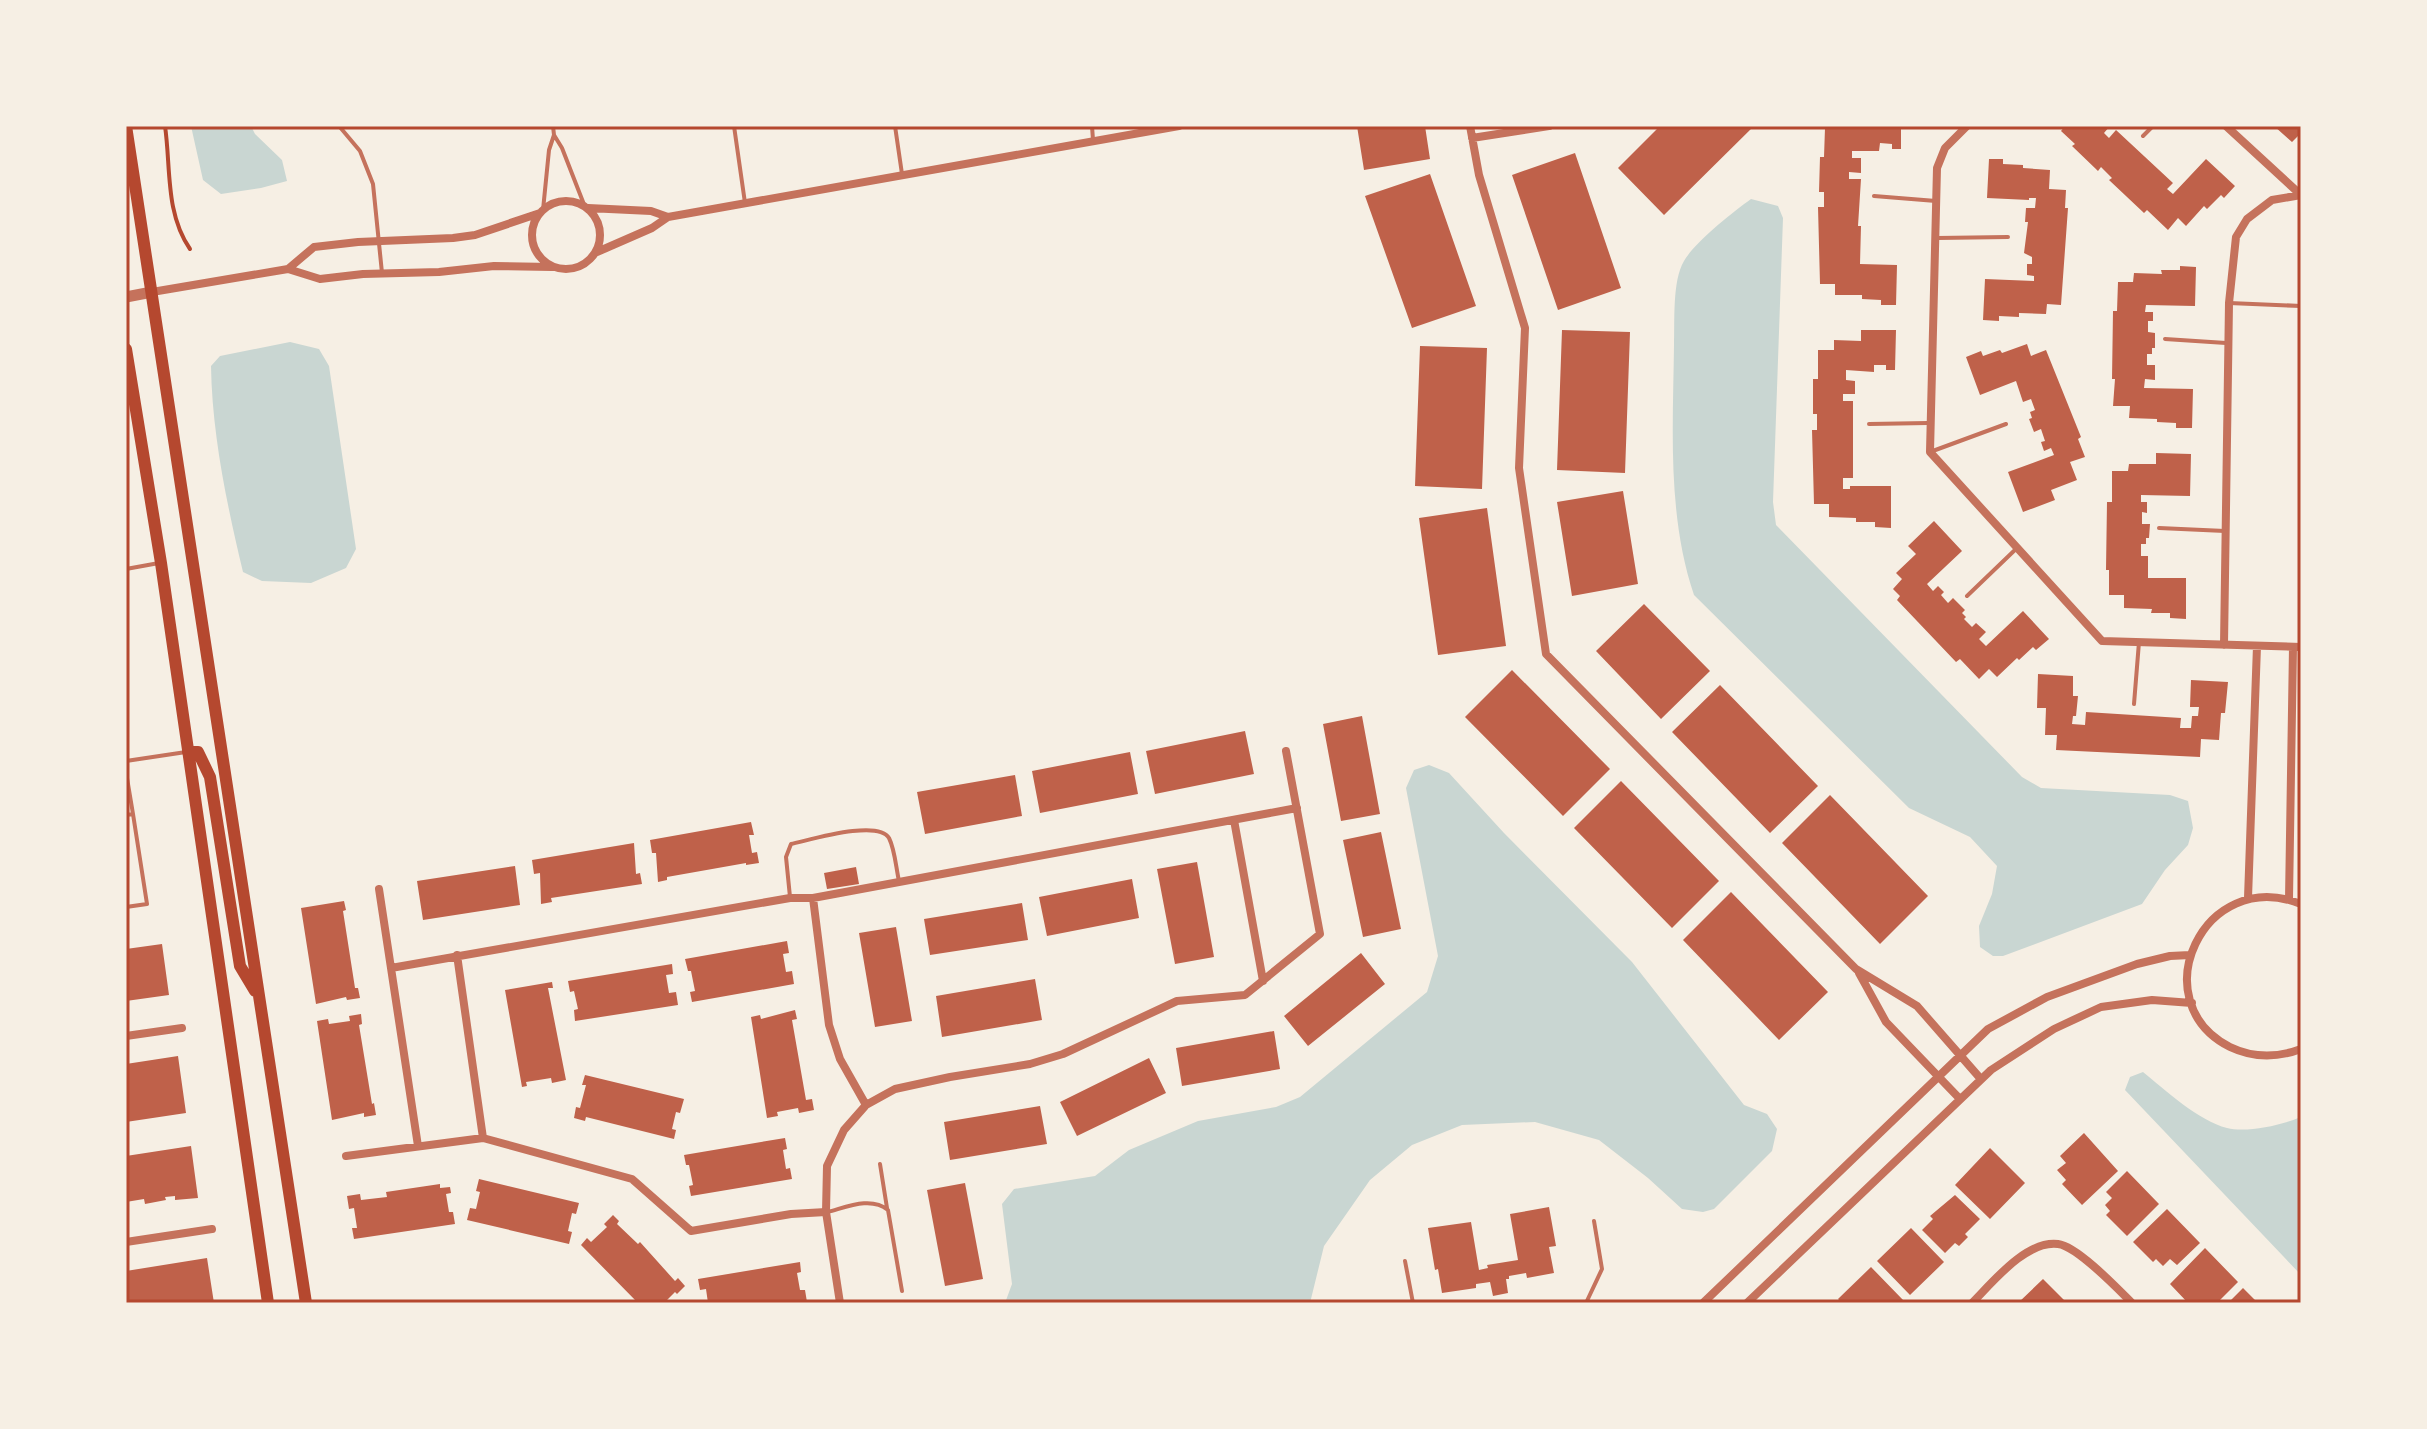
<svg xmlns="http://www.w3.org/2000/svg" width="2427" height="1429" viewBox="0 0 2427 1429" font-family="Karla,sans-serif">
<style>
.water{fill:#c9d6d2}
.building{fill:#bf614a}
.lines{fill:none;stroke-linecap:round;stroke-linejoin:round}
.path{stroke:#b5482f;stroke-width:4}
.service{stroke:#c5725c;stroke-width:4}
.minor{stroke:#c5725c;stroke-width:8}
.tertiary{stroke:#c5725c;stroke-width:11}
.secondary{stroke:#b5482f;stroke-width:12}
.neatline{fill:none;stroke:#b5482f;stroke-width:3}
</style>
<rect width="100%" height="100%" fill="#f6efe4"/>
<path class="water" d="M191,126H251L255,134L282,160L287,181L261,188L221,194L203,180Z
M1751,199L1778,206L1783,218L1773,502L1776,525L2022,777L2041,788L2170,795L2188,801L2193,828L2188,845L2165,870L2142,904L2003,956H1993L1980,947L1979,926L1992,894L1997,866L1970,837L1909,808L1694,595C1667,515 1673,428 1674,345C1675,322 1672,281 1684,261C1695,242 1733,212 1751,199Z
M290,342L319,349L329,366L356,549L346,568L311,583L262,581L243,572C227,505 212,434 211,366L220,356Z
M1429,765L1449,773L1504,833L1632,962L1744,1105L1767,1114L1777,1129L1772,1151L1714,1209L1703,1212L1682,1209L1648,1178L1599,1140L1535,1122L1462,1125L1412,1145L1370,1180L1324,1246L1310,1303H1005L1012,1284L1002,1204L1014,1189L1095,1176L1129,1150L1198,1121L1276,1107L1300,1097L1427,992L1438,956L1406,788L1414,770Z
M2143,1072C2165,1090 2199,1121 2227,1128C2247,1133 2282,1125 2301,1117V1275L2125,1090L2130,1077Z"/>
<path class="building" d="M1357,126H1425L1430,159L1364,170Z
M1660,126H1754L1664,215L1618,168Z
M1840,126H1901V149H1892V144L1880,143L1879,151H1852V158H1861V173L1849,172V179H1861L1858,226H1861L1860,264L1897,265L1896,305H1881V300L1862,299V295H1835V284H1820L1818,207H1824V192H1819L1820,157H1824L1825,128H1840Z
M2065,126H2110L2104,133L2109,138L2116,130L2173,183L2167,189L2173,194L2206,159L2235,186L2224,198L2221,195L2207,209L2204,206L2186,226L2178,218L2168,230L2147,210L2144,213L2109,180L2112,178L2101,167L2098,171L2072,146L2075,144L2061,131Z
M2274,126H2301V133L2292,142Z
M1575,153L1621,288L1558,310L1512,175Z
M1989,159H2003V164L2023,165V168L2050,170L2049,189L2066,190L2065,208H2068L2061,305L2047,304L2046,314L2019,313V317L1999,316V321L1983,320L1985,279L2034,281V276L2027,275V264H2032V257L2024,253L2028,222H2025L2026,208H2035L2036,198H2029V200L1987,198Z
M1430,174L1476,306L1412,328L1365,196Z
M2180,266L2196,267L2195,306L2146,305L2145,312H2153V321H2148V332L2155,333V348H2152V354H2147V365H2155V380L2145,379L2144,388L2193,389L2192,428H2176V423L2157,422V419L2129,418L2130,406H2113L2115,379H2112L2113,311H2117L2118,282H2133L2134,273L2162,274L2161,270H2180Z
M1562,330L1630,332L1625,473L1557,470Z
M1861,330H1896L1895,370H1886V365H1874V372L1846,370V380L1855,381V394H1843V401H1853V478H1843V489H1850V486H1891V528L1875,527V522H1856V518L1829,517V504H1814L1812,430H1817V414H1813V379H1818V350H1834V340L1861,341Z
M2027,344L2031,356L2046,350L2081,437L2078,439L2085,457L2070,462L2077,480L2051,490L2055,500L2023,512L2008,472L2054,455L2051,448L2044,451L2041,442L2045,441L2041,429L2034,432L2029,419L2032,418L2030,412L2035,410L2031,399L2023,402L2016,381L1980,395L1966,357L1981,351L1983,356L2000,350L2002,353Z
M1420,346L1487,348L1482,489L1415,486Z
M2156,453L2191,454L2190,496L2141,495V502H2147V513L2142,512V524H2150L2149,538H2146V544H2141V556H2148V578H2186V619L2170,618V613H2151L2152,609L2124,608V595H2109V570H2106L2107,502H2112V471H2128L2129,464H2156Z
M1623,491L1638,584L1572,596L1557,502Z
M1487,508L1506,646L1438,655L1419,518Z
M1934,521L1962,551L1927,584L1933,591L1938,586L1944,592L1941,595L1948,603L1953,598L1965,610L1962,613L1966,617L1964,619L1972,627L1976,623L1986,632L1979,639L1986,646L2023,611L2049,639L2036,650L2033,647L2019,660L2017,658L1997,677L1989,669L1979,679L1960,659L1956,662L1897,600L1900,596L1893,589L1902,579L1896,573L1916,554L1908,546Z
M1644,604L1710,671L1661,719L1596,651Z
M1512,670L1610,769L1563,816L1465,717Z
M2038,674L2073,676V696H2078L2076,716H2073L2072,724L2085,725L2086,712L2181,718L2180,728H2191L2192,716H2198L2199,707H2190L2191,680L2228,682L2225,713H2221L2219,740L2201,739L2200,757L2056,750L2057,735H2045L2046,708H2037Z
M1720,685L1818,786L1770,833L1672,732Z
M1362,716L1380,814L1341,821L1323,724Z
M1245,731L1254,774L1155,794L1146,751Z
M1130,752L1138,794L1040,813L1032,771Z
M1015,775L1022,816L925,834L917,792Z
M1621,781L1719,881L1672,928L1574,828Z
M1830,795L1928,896L1880,944L1782,843Z
M751,822L754,835H749L752,853L757,852L759,863L746,865V863L667,877V880L658,882L656,853H652L650,840Z
M1381,832L1401,929L1363,937L1343,840Z
M634,843L636,874L640,873L642,884L551,898L552,902L541,904L540,873L534,874L532,860Z
M1197,862L1214,957L1175,964L1157,869Z
M515,866L520,905L423,920L417,881Z
M856,867L859,884L827,889L824,873Z
M1132,879L1139,918L1047,936L1039,897Z
M1731,892L1828,992L1779,1040L1683,940Z
M344,901L346,910L343,911L355,988H358L360,998L347,1000L346,997L316,1004L301,908Z
M1022,903L1028,940L930,955L924,919Z
M896,927L912,1021L875,1027L859,933Z
M787,941L789,953L783,954L786,972L792,971L794,984L692,1002L690,992L695,991L691,971H688L685,959Z
M162,944L169,995L126,1001V949Z
M1361,953L1385,984L1308,1046L1284,1016Z
M672,964L673,974L666,975L669,993L676,992L678,1005L575,1021L574,1010L578,1009L574,991L570,992L568,981Z
M1035,979L1042,1020L942,1037L936,996Z
M552,982L553,988H548L566,1080L552,1083L551,1078L526,1082L527,1086L522,1087L505,990Z
M795,1010L797,1019L792,1020L806,1100L812,1099L814,1110L799,1113L798,1108L777,1112L778,1116L767,1118L751,1017L760,1015L761,1019Z
M361,1014L362,1024L359,1025L372,1104L374,1103L376,1115L364,1117V1113L332,1120L317,1021L328,1019L329,1024L350,1021L349,1016Z
M1274,1031L1280,1069L1182,1086L1176,1048Z
M178,1056L186,1113L126,1122V1064Z
M1149,1058L1166,1093L1077,1136L1060,1102Z
M585,1075L684,1099L680,1113L676,1112L672,1129L676,1130L674,1139L586,1117L585,1121L574,1118L576,1107L580,1108L586,1085H582Z
M1040,1106L1047,1144L950,1160L944,1122Z
M2084,1133L2118,1171L2082,1205L2062,1184L2066,1180L2057,1170L2066,1163L2060,1156Z
M785,1138L787,1149L783,1150L786,1169L790,1168L792,1179L691,1196L689,1186L693,1185L689,1165H686L684,1155Z
M191,1146L198,1198L175,1200V1196L165,1197L166,1200L145,1204L144,1199L126,1202V1156Z
M1990,1148L2025,1183L1990,1219L1955,1185Z
M2127,1171L2159,1204L2127,1236L2106,1215L2110,1211L2105,1205L2112,1198L2106,1192Z
M479,1179L579,1203L576,1214L572,1213L568,1231L572,1232L569,1244L467,1220L470,1208L476,1209L480,1192L476,1191Z
M965,1183L983,1279L945,1286L927,1190Z
M440,1184V1188L450,1187L451,1193L446,1194L449,1212H453L455,1224L354,1239L352,1228H357L354,1208L349,1209L347,1196L360,1194L361,1200L387,1197L386,1192Z
M1955,1195L1980,1219L1965,1234L1968,1237L1959,1246L1955,1243L1945,1253L1922,1230L1933,1219L1930,1216Z
M1549,1207L1556,1246L1549,1247L1554,1273L1527,1278L1526,1273L1509,1276V1279H1506L1508,1293L1493,1296L1490,1282L1476,1284V1288L1442,1293L1438,1269L1435,1270L1428,1228L1471,1222L1479,1270L1488,1268L1487,1265L1518,1260L1510,1214Z
M2167,1209L2200,1243L2177,1265L2170,1259L2163,1266L2156,1259L2153,1262L2133,1242Z
M613,1215L619,1221L617,1224L638,1244L640,1242L675,1281L678,1278L685,1286L677,1294L675,1292L664,1303H638L581,1245L587,1238L591,1242L607,1227L604,1224Z
M1911,1228L1944,1262L1910,1295L1877,1261Z
M2205,1248L2238,1282L2217,1303H2188L2170,1284Z
M207,1258L214,1303H126V1271Z
M800,1262L801,1272L797,1273L800,1290H805L807,1302L708,1303L706,1289L700,1290L698,1279Z
M1871,1267L1904,1301L1902,1303H1842L1838,1299Z
M2043,1279L2067,1303H2018Z
M2243,1288L2258,1303H2228Z"/>
<g class="lines">
<path class="path" d="M165,126C171,167 165,213 190,249"/>
<path class="service" d="M339,126L360,151L373,184L382,273
M553,126L554,135L562,148L585,207
M734,126L745,203
M895,126L902,174
M1092,126L1093,140
M2143,136L2153,126
M1874,196L1936,201
M543,210L549,150L554,135
M1937,238L2008,237
M2229,303L2301,306
M2165,339L2226,343
M1869,424L1928,423
M1930,452L2006,424
M2159,528L2225,531
M126,569L159,563
M1967,596L2017,548
M2134,704L2139,642
M126,761L186,752
M126,772L133,814L126,815
M790,897L786,857L791,844C810,840 878,819 889,838C895,850 896,868 899,881
M126,907L147,904L133,814
M880,1164L887,1208
M828,1212C847,1207 871,1196 888,1210L902,1291
M1405,1261L1413,1303
M1586,1303L1602,1269L1594,1221"/>
<path class="minor" d="M1470,126L1479,175L1525,328L1519,468L1546,654L1856,969L1917,1006L1980,1078
M1967,126L1945,148L1937,168L1930,452L2102,641L2301,647
M2226,126L2301,195
M1472,138L1549,126
M532 235a34 34 0 1 1 68 0a34 34 0 1 1-68 0Z
M588,208L651,211L668,217
M597,252L652,228L668,217L1179,126
M288,269L314,247L358,242L453,238L475,235L540,213
M152,292L288,269L320,279L363,274L439,272L494,266L552,267
M2224,645L2229,303L2236,237L2247,219L2272,200L2301,195
M1234,820L1263,981
M379,889L418,1146
M813,898L829,1025L840,1059L866,1105
M2248,898L2257,646
M2289,899L2293,647
M2301,904C2203,865 2141,1002 2230,1047C2253,1058 2277,1058 2301,1049
M457,955L483,1138
M391,968L790,898H813L1297,808
M1859,973L1886,1022L1959,1098
M126,1036L182,1028
M346,1156L483,1138L632,1179L691,1231L791,1214L826,1212
M126,1242L212,1229
M840,1303L826,1212L827,1166L844,1130L866,1105L895,1089L950,1077L1030,1064L1063,1054L1177,1001L1245,995L1320,934L1286,751
M1703,1303L1988,1029L2047,997L2137,964L2170,956L2190,955
M1747,1303L1991,1070L2054,1029L2101,1007L2152,1000L2192,1003
M1972,1303C1992,1283 2026,1240 2058,1244C2077,1246 2118,1289 2132,1303"/>
<path class="tertiary" d="M126,297L152,292"/>
<path class="secondary" d="M126,126L306,1303
M126,349L161,563L268,1303
M188,752H198L210,777L240,966L255,991"/>
</g>
<rect width="2427" height="1429" fill="none" stroke="#f6efe4" stroke-width="256"/>
<rect x="128" y="128" width="2171" height="1173" class="neatline"/>
</svg>
